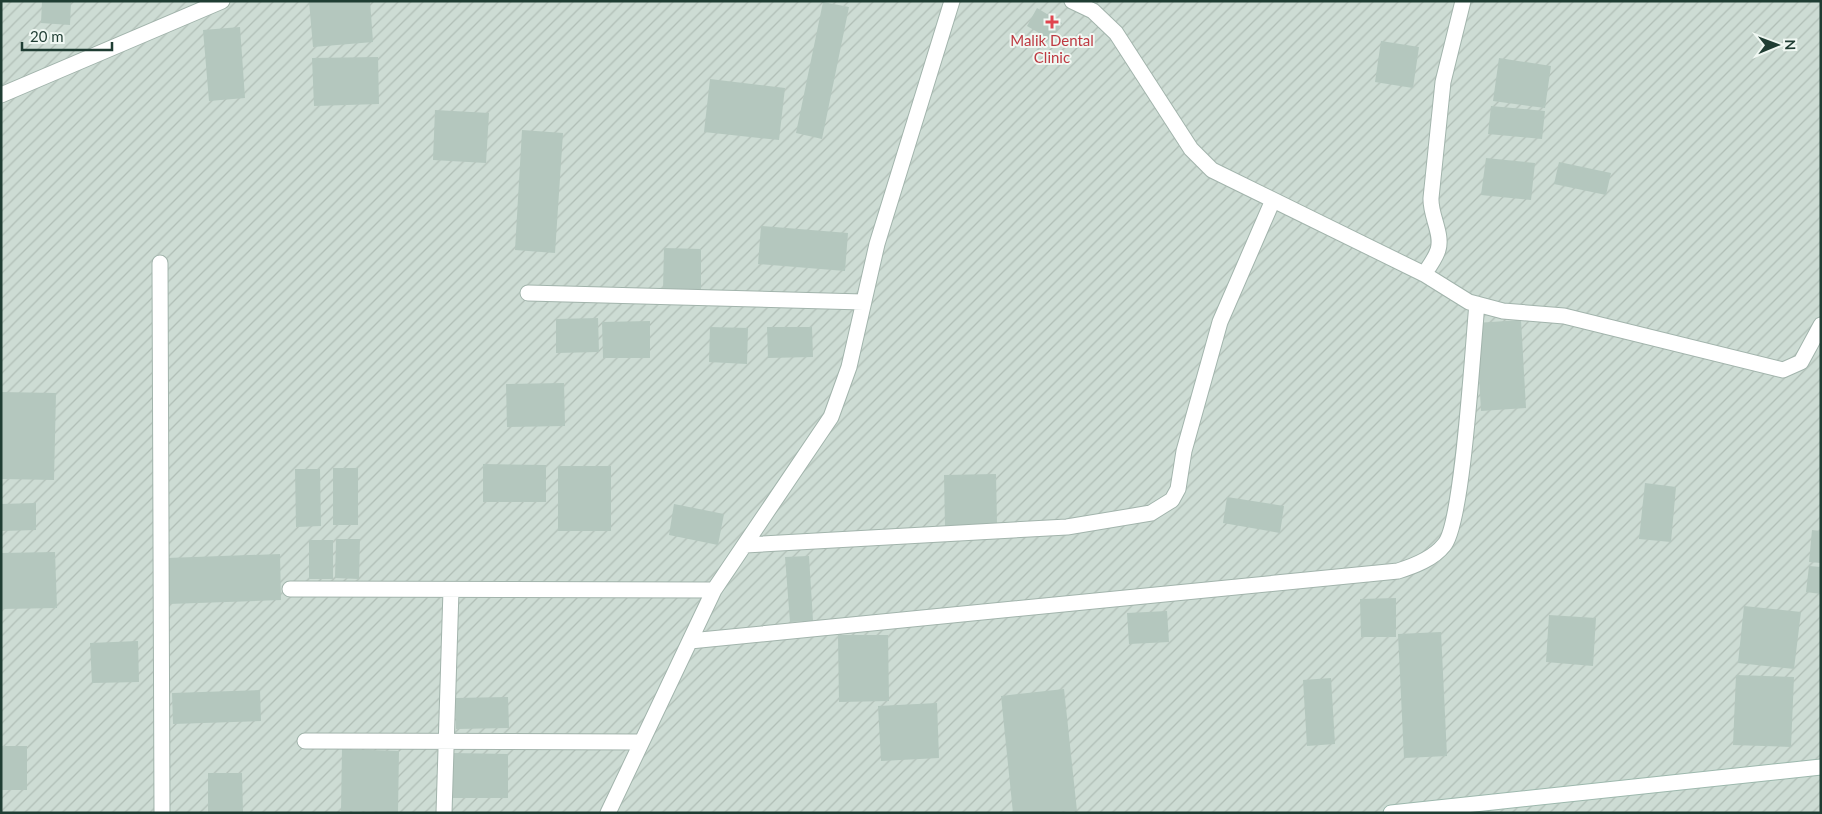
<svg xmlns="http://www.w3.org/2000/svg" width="1822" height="814" viewBox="0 0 1822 814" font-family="Lato,sans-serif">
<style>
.industrial{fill:url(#industrial-furrows)}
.building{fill:#b4c7be}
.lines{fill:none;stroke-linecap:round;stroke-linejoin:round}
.street-casing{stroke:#a2b4ac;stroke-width:17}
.secondary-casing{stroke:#9db8ad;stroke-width:17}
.street{stroke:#fff;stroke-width:15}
.secondary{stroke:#fff;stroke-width:15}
.health-dot{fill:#e0444e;stroke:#f0f8f3;stroke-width:2}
.labels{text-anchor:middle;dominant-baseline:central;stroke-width:4;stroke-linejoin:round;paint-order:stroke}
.health-label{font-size:15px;fill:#be3a42;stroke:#f0f8f3}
</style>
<defs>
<pattern id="industrial-furrows" width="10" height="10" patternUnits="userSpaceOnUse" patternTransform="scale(1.25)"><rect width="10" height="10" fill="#cddcd4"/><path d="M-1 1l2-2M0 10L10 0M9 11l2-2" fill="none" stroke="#b0beb6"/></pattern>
</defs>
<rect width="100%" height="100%" fill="#dfece5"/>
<path class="industrial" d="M1,1H1821V813H1Z"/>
<path class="building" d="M42,1H71L70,25L41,23Z
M309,1H370L373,42L313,47Z
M823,2L849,7L822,139L796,133Z
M1037,8L1062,23L1051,40L1027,26Z
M240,27L245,98L209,101L203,30Z
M1381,41L1419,47L1413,88L1375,82Z
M378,57L379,104L314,106L312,58Z
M1499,58L1551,66L1545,108L1493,101Z
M710,79L785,88L779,140L704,132Z
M1491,106L1545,111L1542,139L1488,134Z
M435,110L489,113L486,163L433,160Z
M522,130L563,133L555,253L515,250Z
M1486,158L1535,163L1531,200L1481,195Z
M1559,162L1611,173L1606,195L1554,184Z
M761,226L848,233L845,271L758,264Z
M664,248L701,249V290H663Z
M598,318L599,352L556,353V319Z
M1521,320L1526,408L1481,411L1476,323Z
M650,321V358H603L602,322Z
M710,327L748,328L747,364L709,362Z
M767,327H812L813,357L768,358Z
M564,383L565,426L507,427L506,384Z
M1,392L56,393L54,480L1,479Z
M483,464L546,465V502H483Z
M558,466H611V531H558Z
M333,468H358V525H333Z
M295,469H320L321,526L296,527Z
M996,474L997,525L945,526L944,475Z
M1645,483L1676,487L1671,542L1639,539Z
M1227,497L1284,506L1280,533L1223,523Z
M36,503V530L1,531V504Z
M674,504L724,514L718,545L669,535Z
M1812,530L1821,531V563L1809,562Z
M336,539H360L359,579L335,578Z
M309,540H333V579H309Z
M55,552L57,608L1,609V553Z
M280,554L281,600L168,604L167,558Z
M809,556L813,621L790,622L785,557Z
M1809,566L1821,567V594L1806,592Z
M1396,598V637H1361L1360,599Z
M1744,606L1801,612L1794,669L1738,663Z
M1167,611L1169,642L1129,644L1127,613Z
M1549,615L1596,618L1593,666L1546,662Z
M1441,632L1447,756L1404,758L1398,634Z
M838,635H888L889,701L839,702Z
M138,641L139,682L92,683L90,643Z
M1736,675L1794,677L1791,747L1733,745Z
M1331,678L1335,744L1307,746L1303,680Z
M1064,689L1077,811L1013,813L1001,696Z
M260,690L261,721L173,724L172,693Z
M508,697L509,728L456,729L455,698Z
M937,703L939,758L881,761L878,706Z
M1,746H27V790H1Z
M342,749L399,751L398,812L341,811Z
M452,753L508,754V798H451Z
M208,773H242L243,813H208Z"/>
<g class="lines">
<defs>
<path id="street" d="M1072,1L1093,11L1116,33L1191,149L1212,170L1424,274C1429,267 1435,259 1438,250C1443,234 1430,215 1431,198L1443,82L1463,1
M1,95L222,1
M160,263L162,813
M1424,274L1469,302L1503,311L1564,316L1783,370L1801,362L1821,325
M528,293L863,302
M745,545L1067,527L1151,513L1172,500L1178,489L1184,451L1220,322L1273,200
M290,589L714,590
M690,641L1398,571C1414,566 1433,559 1444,545C1463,525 1473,342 1477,304
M305,741L641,742
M444,813L451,590
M608,813L714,590L831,417L849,367L877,244L952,1"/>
<path id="secondary" d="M1391,813L1821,767"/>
</defs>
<use href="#street" class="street-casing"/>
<use href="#secondary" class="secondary-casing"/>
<use href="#street" class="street"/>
<use href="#secondary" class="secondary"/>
</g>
<path class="health-dot" d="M1049.5 14.5h5v5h5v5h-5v5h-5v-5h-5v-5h5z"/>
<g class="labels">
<g class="health-label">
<text x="1052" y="40">Malik Dental<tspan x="1052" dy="17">Clinic</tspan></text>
</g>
</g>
<rect width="1822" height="814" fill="none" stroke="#1f3d33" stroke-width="5"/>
<g transform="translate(1777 45) rotate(89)" stroke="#f0f8f3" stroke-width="4" paint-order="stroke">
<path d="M0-4L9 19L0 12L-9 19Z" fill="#1f3d33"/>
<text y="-8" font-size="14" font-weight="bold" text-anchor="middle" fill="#1f3d33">N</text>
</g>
<path d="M22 42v8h90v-8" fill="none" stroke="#1f3d33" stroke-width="2.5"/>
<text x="30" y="42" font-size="15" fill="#1f3d33" stroke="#f0f8f3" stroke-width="4" paint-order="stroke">20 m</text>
</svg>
